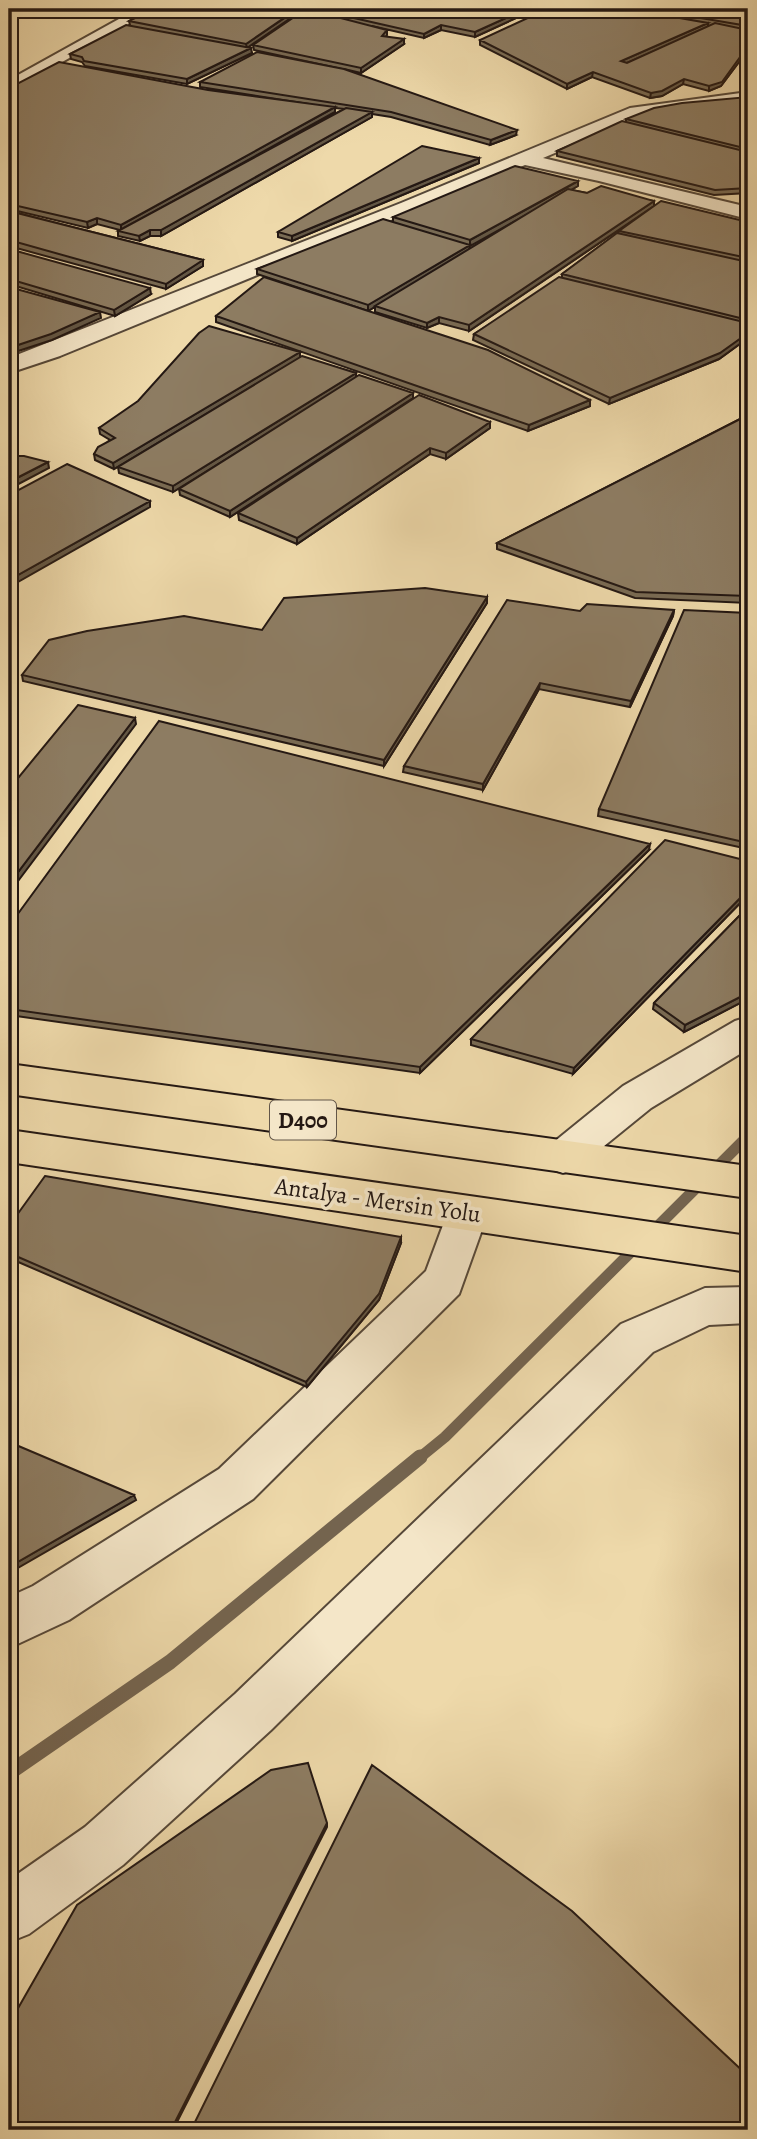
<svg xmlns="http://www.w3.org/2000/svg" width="757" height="2139" viewBox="0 0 757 2139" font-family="Alegreya,serif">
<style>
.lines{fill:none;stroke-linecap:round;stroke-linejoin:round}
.stream-far1{stroke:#74644f;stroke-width:11}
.stream{stroke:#74644f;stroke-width:15}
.minor-casing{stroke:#564839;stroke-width:4}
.highway-casing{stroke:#241813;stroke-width:4}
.minor{fill:#f4e6c8;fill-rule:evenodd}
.highway{fill:#eed9aa;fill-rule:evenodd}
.wall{fill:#796b54;stroke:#241813;stroke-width:2;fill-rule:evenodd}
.shaded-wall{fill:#635745;stroke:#241813;stroke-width:2}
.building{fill:#8d7c62;stroke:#241813;stroke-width:2}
.labels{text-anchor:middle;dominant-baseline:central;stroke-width:7;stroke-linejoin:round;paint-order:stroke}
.shield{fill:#f4e6c8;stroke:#625649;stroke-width:2}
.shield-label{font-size:23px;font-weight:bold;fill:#241813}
.street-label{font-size:24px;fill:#241813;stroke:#f4e6c8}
</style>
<rect width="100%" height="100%" fill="#eed9aa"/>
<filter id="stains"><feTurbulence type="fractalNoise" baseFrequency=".00286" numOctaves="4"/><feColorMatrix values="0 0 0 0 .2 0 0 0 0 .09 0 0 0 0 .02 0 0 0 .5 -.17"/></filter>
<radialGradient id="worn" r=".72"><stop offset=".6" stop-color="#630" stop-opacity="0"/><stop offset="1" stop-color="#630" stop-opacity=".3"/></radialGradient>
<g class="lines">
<path class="stream-far1" d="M652,1232L748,1136
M418,1459L445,1437L638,1245"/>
<path class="stream" d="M9,1773L170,1662L420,1457"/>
<defs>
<path id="minor" d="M137,9H156L9,92V80Z
M748,92V102L640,117L543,158L748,207V219L599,181L525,165L60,356L9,373V358L401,203L630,108Z
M748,1017V1049L651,1108L577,1168L563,1173L549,1168L543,1157L549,1146L623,1086L735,1021Z
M467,1196L482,1201L488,1213L459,1294L253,1499L69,1620L9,1648V1597L33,1586L219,1469L426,1271L452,1201Z
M748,1287V1323L709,1325L653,1352L271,1730L123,1865L29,1934L9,1942V1880L85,1827L235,1694L621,1324L705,1288Z"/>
<path id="highway" d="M9,1064L748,1166V1198L9,1094Z
M9,1130L748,1236V1272L9,1162Z"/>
</defs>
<use href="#minor" class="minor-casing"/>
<use href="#highway" class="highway-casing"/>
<use href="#minor" class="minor"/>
<use href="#highway" class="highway"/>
</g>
<path class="wall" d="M153,9H330L323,13L317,12L332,16V13L529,12L475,37L441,30L424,38L372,26L387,30V35L386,37L404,44L361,73L344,69L516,135L490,145L391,117L372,114V117L161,236H150L140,241L118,236V231L120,230L97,224L88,228L9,209V88L208,90L309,104L200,87V82L342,69L254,50L253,45L304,10L298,9V13L248,47L252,53L187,84L85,66L82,62L71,59L70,54L130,25L129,21ZM335,108L344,109L194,190L335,112Z
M748,9V50L721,86L709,91L683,84L662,96L650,98L592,77L567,89L480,45V40L659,14V11Z
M748,64V79H741L742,74Z
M748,97V193L714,195L557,156V151L626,122V119Z
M479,158V163L292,241L278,237V232Z
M578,186L571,190L587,193L654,201V206L748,222V338L719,359L609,404L473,340L474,334L562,278V274L618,233L619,231L650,209L469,331L439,323L427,328L375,312V307L368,311L257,274V269L393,222V217ZM527,214L469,249V246Z
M9,211L203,260V266L166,289L9,246Z
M9,249L151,294L115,316L9,284Z
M216,316L590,400V406L528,431L216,322Z
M300,352V357L356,373V377L413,398L230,517L180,495L179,489L236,453L173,492L119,473L118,467L179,430L114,469L95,460L94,454L110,440L100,434L99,428Z
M748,415V603L635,598L497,549V543Z
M490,428L446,459L430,454L297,544L239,520L238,513Z
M487,597V603L384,766L23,681L22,675L262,630Z
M674,610L673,616L630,707L539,689L483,790L403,772L404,766L580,611Z
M748,613V849L598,816L599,809Z
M649,850L420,1073L9,1015V926Z
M748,861V895L573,1074L471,1045V1039Z
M748,907V999L684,1032L653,1009L654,1003Z
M9,1226L401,1243L379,1300L307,1387L9,1258Z"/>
<path class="shaded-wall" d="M298,9V13L247,48L246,44Z
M526,9H529V12L475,37V32Z
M708,23V28L620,66L621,61Z
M441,25V30L424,38V34Z
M404,39V44L361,73V68Z
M748,46V50L721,86L709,91V86Z
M251,48L252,53L187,84V79Z
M593,72L592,77L567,89V84Z
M684,79L683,84L662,96L650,98L651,93Z
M335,107V112L121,230V225Z
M372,112V117L161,236V230Z
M517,130L516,135L490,145L491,140Z
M479,158V163L292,241V236Z
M578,181V186L470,246V240Z
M654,201V206L469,331V325Z
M97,218V224L88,228L87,222Z
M150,230V236L140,241L139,236Z
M470,245L469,250L368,311V305Z
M203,260V266L166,289V284Z
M150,288L151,294L115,316L114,310Z
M100,312L101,318L52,340L9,354V348Z
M439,317V323L427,328V323Z
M748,333V338L719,359L609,404L610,398Z
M300,352V358L114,469L113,463Z
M356,373V379L173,492V486Z
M413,393V398L230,517V511Z
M590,400V406L528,431L529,425Z
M490,422V428L446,459V453Z
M430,448V454L297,544V538Z
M48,462L49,468L9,489V482Z
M150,501V507L9,587V580Z
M487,597V603L384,766V760Z
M674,610L673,616L630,707L631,701Z
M540,683L539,689L483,790V784Z
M135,718L136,724L9,893V884Z
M650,844L649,850L420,1073V1067Z
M748,890V895L573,1074L574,1068Z
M748,993V999L684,1032L685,1025Z
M401,1237V1243L379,1300L307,1387L306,1382Z
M134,1495L136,1500L9,1573V1567Z
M327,1823V1827L173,2130H171Z"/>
<path class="building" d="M153,9H297L246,44L129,21Z
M306,9L387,30L382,36L404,39L361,68L253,45Z
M339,9H526L475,32L441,25L424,34L332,13Z
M547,9H628L708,23L621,61L627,63L715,23L748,30V46L722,82L709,86L684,79L662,91L651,93L593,72L567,84L480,40Z
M662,9H748V26L659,11Z
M126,25L251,48L187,79L84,61L82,57L70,54Z
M257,52L344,69L517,130L491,140L391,112L200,82Z
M59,62L208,90L335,107L121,225L97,218L87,222L9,204V88Z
M748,64V74H742Z
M748,97V149L626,119L654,108L682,103Z
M346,108L372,112L161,230H150L139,236L118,231Z
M622,121L748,152V188L715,190L557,151Z
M422,146L479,158L292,236L278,232Z
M515,166L578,181L470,240L393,217Z
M601,186L654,201L469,325L439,317L427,323L375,306L568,189L587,193Z
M661,201L748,222V258L619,231Z
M9,211L203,260L166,284L9,240Z
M383,219L470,245L368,305L257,269Z
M617,233L748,262V320L562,274Z
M9,249L150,288L114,310L9,279Z
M264,277L488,350L590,400L529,425L216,316Z
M559,277L748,323V333L720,353L610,398L474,334Z
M9,287L100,312L51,334L9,348Z
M209,326L300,352L113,463L94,454L98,447L115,438L99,428L138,401L199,333Z
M302,356L356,373L173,486L118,467Z
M359,375L413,393L230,511L179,489Z
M419,395L490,422L446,453L430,448L297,538L238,513Z
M748,415V596L636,592L497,543Z
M9,456H24L48,462L9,482Z
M67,464L150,501L9,580V495Z
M425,588L487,597L384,760L22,675L49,640L87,631L184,616L262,630L284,598Z
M507,600L580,611L587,604L674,610L631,701L540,683L483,784L404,766Z
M684,610L748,613V843L599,809Z
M78,705L135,718L9,884V789Z
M159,721L650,844L420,1067L9,1009V926Z
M665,840L748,861V890L574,1068L471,1039Z
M748,907V993L685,1025L654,1003Z
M45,1176L401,1237L379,1294L306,1382L9,1253V1226Z
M9,1442L134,1495L9,1567Z
M308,1763L327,1823L171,2130H9V2024L77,1905L271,1770Z
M372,1765L572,1911L748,2076V2130H191Z"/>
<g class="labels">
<rect class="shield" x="270" y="1100.5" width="66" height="39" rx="5"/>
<g class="shield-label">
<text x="303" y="1120">D400</text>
</g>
<g class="street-label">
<text transform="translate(378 1200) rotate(8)">Antalya - Mersin Yolu</text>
</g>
</g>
<rect width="757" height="2139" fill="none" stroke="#eed9aa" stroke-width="35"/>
<rect x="10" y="10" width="736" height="2118" fill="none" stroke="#241813" stroke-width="3.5"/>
<rect x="18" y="18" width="722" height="2104" fill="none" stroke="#241813" stroke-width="2"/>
<rect width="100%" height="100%" filter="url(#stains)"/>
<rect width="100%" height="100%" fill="url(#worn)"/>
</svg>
